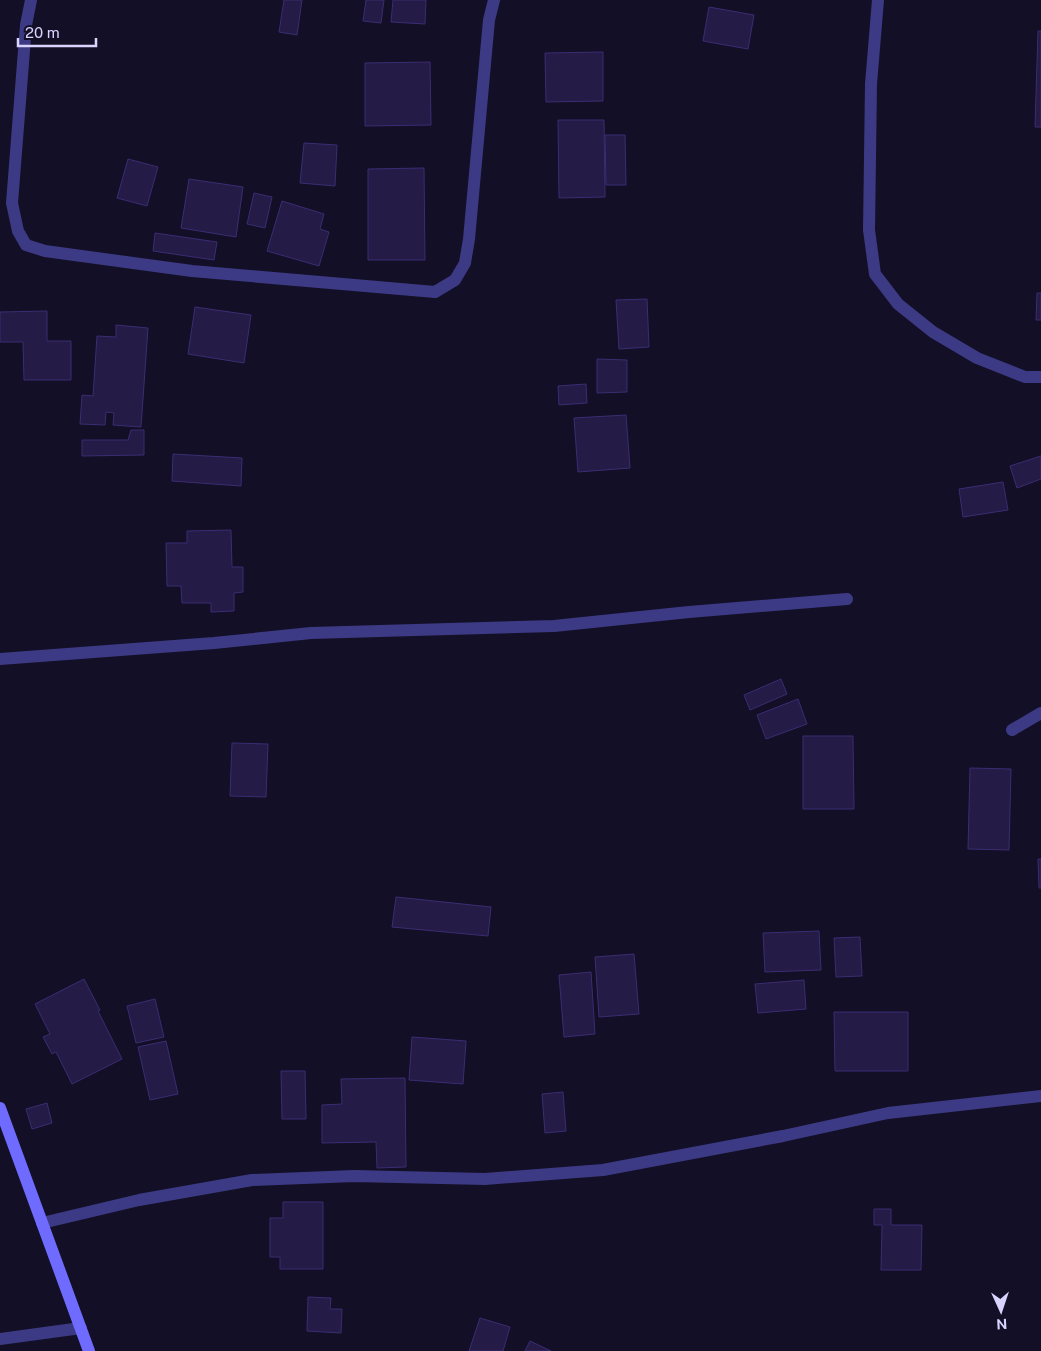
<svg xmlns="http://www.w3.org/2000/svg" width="1041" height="1351" viewBox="0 0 1041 1351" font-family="'Public Sans',sans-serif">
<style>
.building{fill:#241b47;stroke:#3b2d73}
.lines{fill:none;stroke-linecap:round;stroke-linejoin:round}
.street{stroke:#3d3a85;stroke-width:12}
.secondary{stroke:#6f6bff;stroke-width:12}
</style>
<rect width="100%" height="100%" fill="#130f26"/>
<path class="building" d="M284,0H302L297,35L279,32Z
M366,0H384L381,23L363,21Z
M393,0H426L425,24L391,22Z
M709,7L754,15L748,49L703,41Z
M1038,31H1041V127H1035Z
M603,52V101L546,102L545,53Z
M430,62L431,125L365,126V63Z
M558,120H604L605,197L559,198Z
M605,135H625L626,185H606Z
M304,143L337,145L335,186L300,183Z
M128,159L158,167L147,206L117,198Z
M424,168L425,260H368V169Z
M189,179L243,187L236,237L181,228Z
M254,193L272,197L265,228L247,224Z
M282,201L324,214L320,229L329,232L319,266L267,251Z
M155,233L217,242L214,260L153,251Z
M1037,293H1041V320H1036Z
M647,299L649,347L619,349L616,300Z
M195,307L251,315L244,363L188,354Z
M47,311V341H71V380H24L23,342H0V312Z
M116,325L148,328L141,427L113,425L114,413L106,412L105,425L80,424L82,395L93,396L97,336L116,337Z
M597,359L627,360V392L597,393Z
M586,384L587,403L559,405L558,386Z
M626,415L630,468L578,472L574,418Z
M131,430H144V455L82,456V440H128Z
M173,454L242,458L241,486L172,481Z
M1041,456V479L1017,488L1010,466Z
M1003,482L1008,510L963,517L959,489Z
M231,530L232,567H243V592L234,593V611L211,612V603H182L181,586H167L166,543H187V531Z
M781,679L787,694L750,710L744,695Z
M798,699L807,724L766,739L757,715Z
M803,736H853L854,809H803Z
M232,743L268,744L266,797L230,796Z
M970,768L1011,769L1009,850L968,849Z
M1038,859H1041V888H1039Z
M396,897L491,907L488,936L392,927Z
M819,931L821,970L765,972L763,933Z
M860,937L862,976L836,977L834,938Z
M634,954L639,1014L599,1017L595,957Z
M591,972L595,1034L564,1037L559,975Z
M84,979L100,1010L98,1011L122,1059L72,1084L56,1052L52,1054L43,1037L50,1034L35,1004Z
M804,980L806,1009L758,1013L755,984Z
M155,999L164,1037L136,1043L127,1006Z
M834,1012H908V1071H835Z
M412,1037L466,1041L463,1084L409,1080Z
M166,1041L178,1094L150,1100L138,1047Z
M281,1071H305L306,1119H282Z
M405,1078L406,1167L377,1168L376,1142L322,1143V1105L342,1104L341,1079Z
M563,1092L566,1131L545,1133L542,1094Z
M47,1103L52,1123L32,1129L26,1109Z
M283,1202H323V1269H280V1257H270V1218H283Z
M874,1209H891V1225H922L921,1270H881L882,1225H874Z
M308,1297L331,1298L330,1309H342L341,1333L307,1331Z
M480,1318L510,1327L503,1351H469Z
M530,1341L551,1351H525Z"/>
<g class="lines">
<path class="street" d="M31,0L26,25L12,203L18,231L26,245L45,251L192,271L435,292L455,280L465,263L469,239L489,20L494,0
M878,0L871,84L869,230L875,274L898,304L933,332L977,358L1025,377H1041
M0,659L214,643L311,633L554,626L689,612L847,599
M1012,730L1041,713
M42,1223L139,1200L252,1180L354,1176L485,1179L603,1170L783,1136L888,1113L1041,1096
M0,1339L81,1328"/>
<path class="secondary" d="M0,1108L89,1351"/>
</g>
<g transform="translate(1001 1311) rotate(177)" stroke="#130f26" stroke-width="4" paint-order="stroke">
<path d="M0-4L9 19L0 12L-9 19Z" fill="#d9d4ff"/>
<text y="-8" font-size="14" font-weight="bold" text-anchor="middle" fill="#d9d4ff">N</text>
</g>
<path d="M18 38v8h78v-8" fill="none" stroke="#d9d4ff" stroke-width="2.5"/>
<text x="25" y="38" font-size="15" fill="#d9d4ff" stroke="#130f26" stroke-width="4" paint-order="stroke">20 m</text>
</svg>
